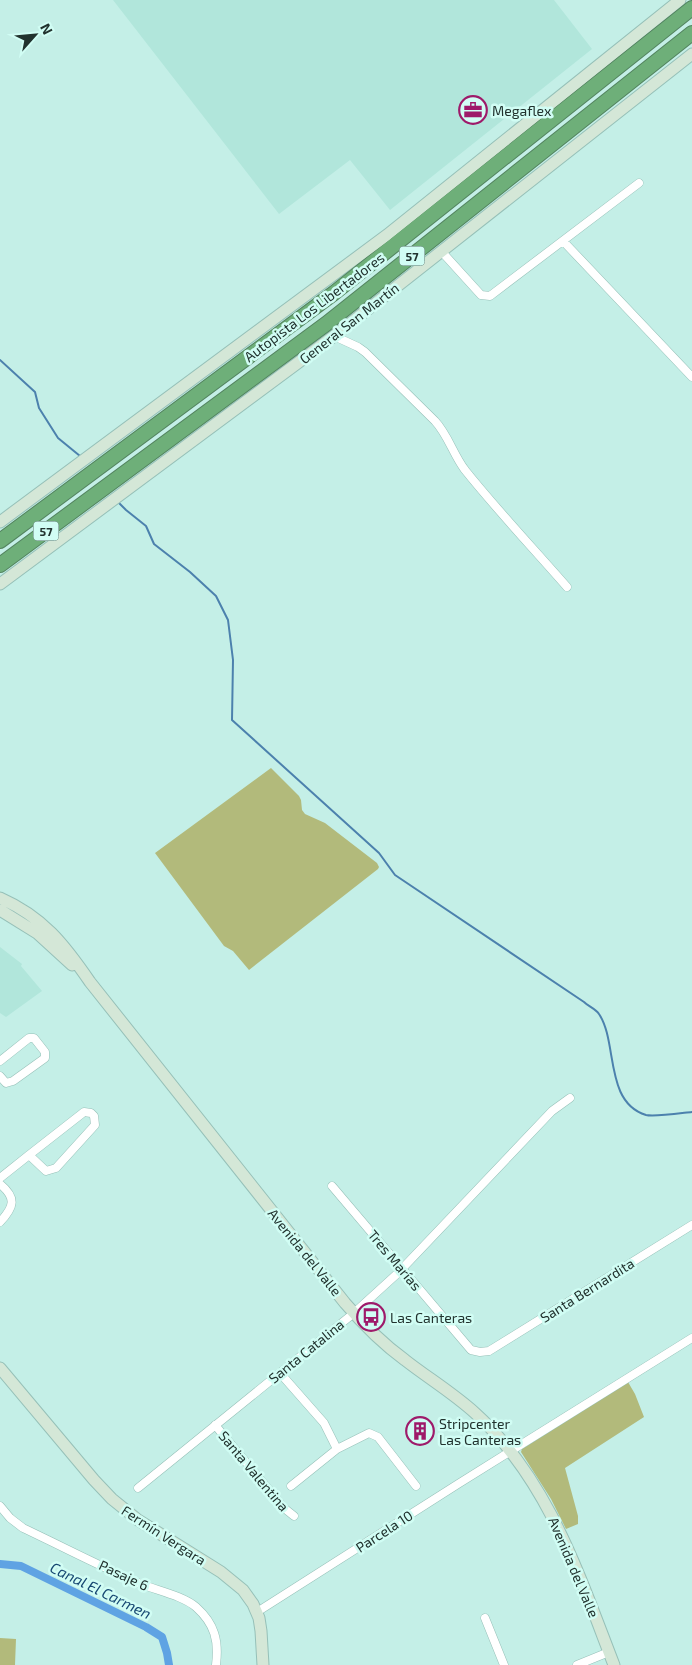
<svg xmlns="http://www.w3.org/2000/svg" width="692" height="1665" viewBox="0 0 692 1665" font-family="'Exo 2',sans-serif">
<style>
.built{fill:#b1e6db}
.green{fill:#b2ba7b}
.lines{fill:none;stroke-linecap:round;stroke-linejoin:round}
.stream{stroke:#4c81ad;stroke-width:2}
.canal{stroke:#5fa3e3;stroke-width:8}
.street-casing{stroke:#96c0b8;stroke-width:9}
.secondary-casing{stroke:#96c0b8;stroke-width:13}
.highway-casing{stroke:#53835f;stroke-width:16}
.street{stroke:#fff;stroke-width:8}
.secondary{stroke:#d4e7d7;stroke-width:11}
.highway{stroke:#6eaf79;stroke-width:14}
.labels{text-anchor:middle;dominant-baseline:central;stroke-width:5;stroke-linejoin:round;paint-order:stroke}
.shield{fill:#d1fdf4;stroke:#566f69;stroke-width:1}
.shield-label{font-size:12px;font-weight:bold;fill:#21322e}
.poi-label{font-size:14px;fill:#21322e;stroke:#d1fdf4;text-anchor:start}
.street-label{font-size:14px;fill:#21322e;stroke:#d1fdf4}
.water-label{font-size:15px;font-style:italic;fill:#174872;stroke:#d1fdf4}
</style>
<rect width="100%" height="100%" fill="#c4efe7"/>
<path class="built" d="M113,0H554L592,49L390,210L350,160L279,214Z
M0,947L22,964L21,966L42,991L6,1017L0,1013Z"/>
<path class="green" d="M271,768L299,796L301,800L302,810L305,814L325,823L377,863L379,867L378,869L249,970L233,951L224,946L155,853Z
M628,1382L635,1394L644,1417L565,1468L578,1516V1524L566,1529L551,1499L521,1452L522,1449Z
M0,1638L16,1639L15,1665H0Z"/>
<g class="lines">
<path class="stream" d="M0,360L35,392L39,408L58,438L80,456
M118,502L126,510L146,526L154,544L190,572L216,596L228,620L233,660L232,720L379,853L395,875L584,1002C588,1006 596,1009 599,1014C618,1042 604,1102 646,1115C654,1117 682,1113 692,1112"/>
<path class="canal" d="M0,1564L21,1566L146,1627L162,1637L167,1653L169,1665"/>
<defs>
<path id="street" d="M563,241L692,377
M442,252L481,295L490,296L639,183
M334,336L358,347L365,352L435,421C448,435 453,454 465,470C497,510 533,548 567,587
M0,1061L29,1038H34L45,1052V1058L13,1081L6,1083L0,1076
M84,1112L91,1113L94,1116L95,1125L56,1168L46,1171L29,1155Z
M0,1178L29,1155
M0,1184C17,1198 14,1207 0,1222
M332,1186L471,1350L480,1352L489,1351L692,1225
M280,1373L324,1423L337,1449
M215,1425L284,1508L294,1516
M291,1486L337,1449L369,1433L378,1437L416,1486
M138,1488L354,1313L398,1273L552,1111L570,1098
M0,1506L10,1518L23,1528C61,1546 98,1565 136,1582C154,1590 182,1595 196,1607C215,1624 219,1641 216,1665
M257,1612L458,1484L692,1338
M485,1618L504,1665
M577,1665L609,1652"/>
<path id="secondary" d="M0,522L387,235L680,0
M0,584L334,336L692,54
M0,898C43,917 64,944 90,982L345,1303C363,1324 383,1344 405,1360C428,1378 453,1393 475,1413C548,1479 579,1575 614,1665
M0,910L37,933L72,965
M0,1368L94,1480L112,1499L138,1520L221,1572L243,1590L253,1604L259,1618L261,1631L263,1665"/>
<path id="highway" d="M0,541L334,293L692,8
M0,565L326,324L692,33"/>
</defs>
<use href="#street" class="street-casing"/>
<use href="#secondary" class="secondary-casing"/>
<use href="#highway" class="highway-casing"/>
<use href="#street" class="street"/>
<use href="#secondary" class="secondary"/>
<use href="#highway" class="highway"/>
</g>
<defs>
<symbol id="office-ring" viewBox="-11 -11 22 22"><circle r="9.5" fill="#d1fdf4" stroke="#9e1a6a" stroke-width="1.5"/><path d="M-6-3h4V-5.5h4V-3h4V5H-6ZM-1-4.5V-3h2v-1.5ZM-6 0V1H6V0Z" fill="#9e1a6a"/></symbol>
<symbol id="bus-ring" viewBox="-11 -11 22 22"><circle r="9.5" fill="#d1fdf4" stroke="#9e1a6a" stroke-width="1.5"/><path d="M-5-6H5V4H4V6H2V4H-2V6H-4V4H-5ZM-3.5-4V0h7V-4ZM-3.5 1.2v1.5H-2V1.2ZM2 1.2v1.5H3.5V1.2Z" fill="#9e1a6a"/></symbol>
<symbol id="building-ring" viewBox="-11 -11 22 22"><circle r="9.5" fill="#d1fdf4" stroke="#9e1a6a" stroke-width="1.5"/><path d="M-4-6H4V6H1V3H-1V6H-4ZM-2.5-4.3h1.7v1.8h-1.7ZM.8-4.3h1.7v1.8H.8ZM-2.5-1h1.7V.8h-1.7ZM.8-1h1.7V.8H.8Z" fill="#9e1a6a"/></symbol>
</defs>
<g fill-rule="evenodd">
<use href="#office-ring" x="457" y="94" width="32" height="32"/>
<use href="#bus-ring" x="355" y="1301" width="32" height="32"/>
<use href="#building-ring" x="404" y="1415" width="32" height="32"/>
</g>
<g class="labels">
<g class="shield">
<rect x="399.5" y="246.5" width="25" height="19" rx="4"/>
<rect x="33.5" y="521.5" width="25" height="19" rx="4"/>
</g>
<g class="shield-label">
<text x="412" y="256">57</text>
<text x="46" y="531">57</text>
</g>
<g class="poi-label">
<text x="492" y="110">Megaflex</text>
<text x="390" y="1317">Las Canteras</text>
<text x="439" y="1423">Stripcenter<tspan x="439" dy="16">Las Canteras</tspan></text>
</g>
<g class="street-label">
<text transform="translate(314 307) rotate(-37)">Autopista Los Libertadores</text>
<text transform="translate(349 323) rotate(-38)">General San Martín</text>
<text transform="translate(305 1252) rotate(51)">Avenida del Valle</text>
<text transform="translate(395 1260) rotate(50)">Tres Marías</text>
<text transform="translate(587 1290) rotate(-32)">Santa Bernardita</text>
<text transform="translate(306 1351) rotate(-39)">Santa Catalina</text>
<text transform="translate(254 1471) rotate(50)">Santa Valentina</text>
<text transform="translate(384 1531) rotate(-33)">Parcela 10</text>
<text transform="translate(164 1535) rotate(33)">Fermín Vergara</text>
<text transform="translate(574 1567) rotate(67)">Avenida del Valle</text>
<text transform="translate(124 1575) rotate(25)">Pasaje 6</text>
</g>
<g class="water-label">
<text transform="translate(101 1590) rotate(26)">Canal El Carmen</text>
</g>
</g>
<g transform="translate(35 35) rotate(63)" stroke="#d1fdf4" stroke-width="4" paint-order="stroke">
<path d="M0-4L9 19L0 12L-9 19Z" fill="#21322e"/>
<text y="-8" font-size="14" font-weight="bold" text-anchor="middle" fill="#21322e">N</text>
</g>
</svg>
